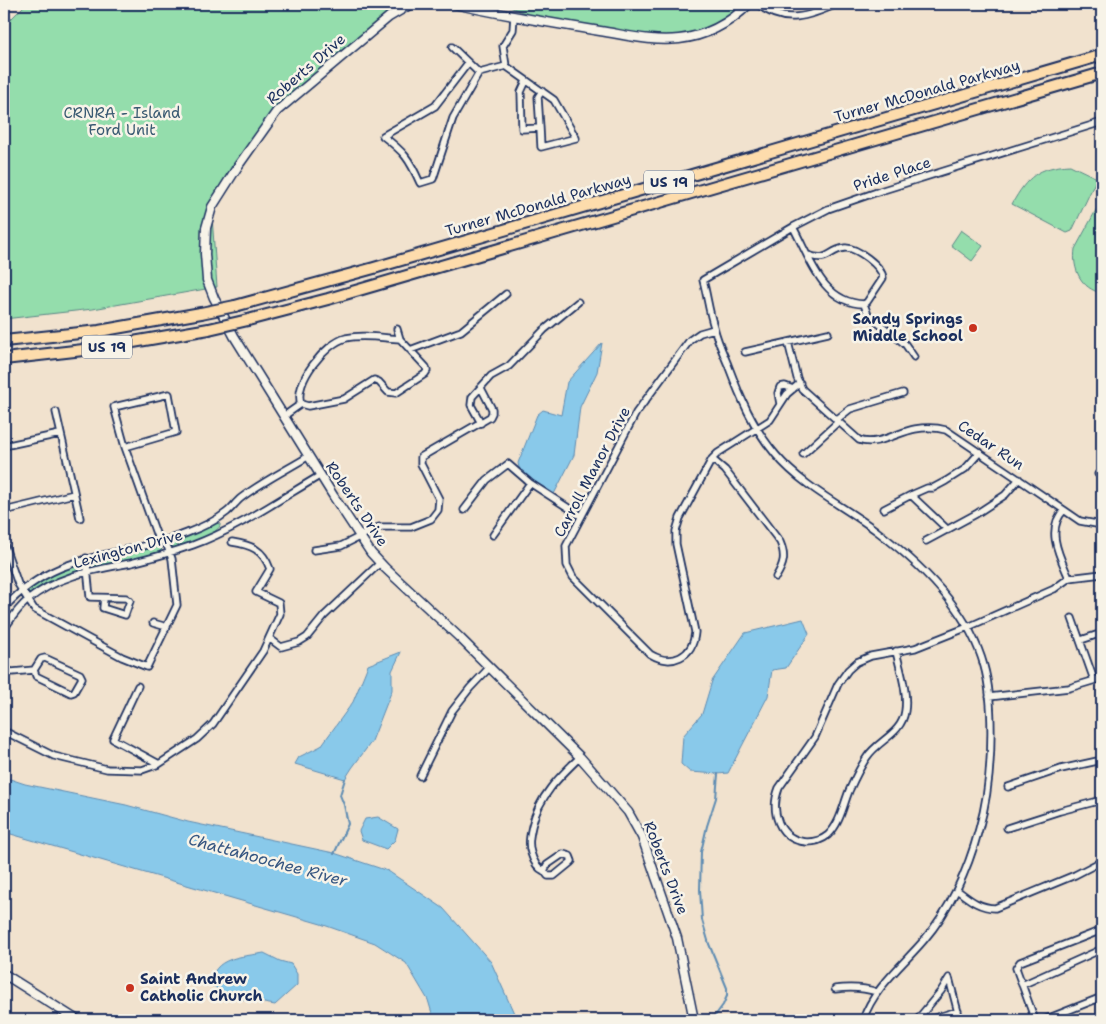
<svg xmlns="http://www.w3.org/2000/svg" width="1106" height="1024" viewBox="0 0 1106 1024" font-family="'Shantell Sans',sans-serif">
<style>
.green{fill:#94ddac;stroke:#588685}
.water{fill:#89c9ea;stroke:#5d8bb2}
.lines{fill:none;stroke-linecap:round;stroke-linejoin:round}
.stream{stroke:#5d8bb2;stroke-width:2}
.street-casing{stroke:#1b2f5e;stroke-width:9}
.secondary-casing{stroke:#1b2f5e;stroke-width:11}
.highway-casing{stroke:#1b2f5e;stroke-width:14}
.street{stroke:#f7f3e8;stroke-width:5.5}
.secondary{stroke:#f7f3e8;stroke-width:8}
.highway{stroke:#fddcac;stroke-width:10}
.highway-bridge-casing{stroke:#1b2f5e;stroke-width:14;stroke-linecap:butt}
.highway-bridge{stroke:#fddcac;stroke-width:10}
.poi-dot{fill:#c8321e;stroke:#f7f3e8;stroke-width:2}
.labels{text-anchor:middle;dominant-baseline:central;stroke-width:5;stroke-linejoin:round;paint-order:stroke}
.shield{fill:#f7f3e8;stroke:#5d6a87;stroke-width:1}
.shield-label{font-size:14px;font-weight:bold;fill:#1b2f5e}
.street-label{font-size:15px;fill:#1b2f5e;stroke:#f7f3e8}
.park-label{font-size:15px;fill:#395a72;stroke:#f7f3e8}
.poi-label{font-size:15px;font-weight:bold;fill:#1b2f5e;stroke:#f7f3e8;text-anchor:end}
.water-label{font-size:16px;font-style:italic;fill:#365681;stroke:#f7f3e8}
</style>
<rect width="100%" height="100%" fill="#f1e2ce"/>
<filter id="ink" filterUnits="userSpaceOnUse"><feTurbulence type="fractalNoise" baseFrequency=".02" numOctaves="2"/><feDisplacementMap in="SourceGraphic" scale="10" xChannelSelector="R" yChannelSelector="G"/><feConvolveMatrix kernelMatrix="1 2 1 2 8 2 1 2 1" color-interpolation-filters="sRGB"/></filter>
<g filter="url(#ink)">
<path class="green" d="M26,4H406L270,116L211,202L217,287L93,309L4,319V26Z
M502,4H749L713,29L676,41L553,24Z
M1070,165L1097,178L1072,231L1067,233L1012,204C1027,177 1038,167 1070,165Z
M1102,199V293C1081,289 1072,269 1075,249Z
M961,230L983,246L972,261L951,245Z
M215,523L220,524V526C214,536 187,545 175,548L172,546V541Z
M160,545L162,549L158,553L96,567H92L90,564L93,560Z
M79,564L81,567L78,571L51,582L32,594L30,595L27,593V590L55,572Z"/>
<path class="water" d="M602,343L597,372L580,407L574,455L553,496L520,472L518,463L537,415L543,410L561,415L567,382Z
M803,619L809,634L786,668L772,670L768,696L728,773L718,774L690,772L681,764L683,736L702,714L712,681L745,633Z
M401,652L392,671V690L372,741L352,768L345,779L295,764L299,757L321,746L353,702L368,665Z
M4,777L25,784L126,805L188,822L334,853L388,871L443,908L491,962L517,1020H434L428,1000L406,963L375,943L321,924L4,832Z
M378,817L398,829L395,840L386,849L362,840L359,831L365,819Z
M264,953L280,961L291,964L297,974V985L275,1005L231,997L211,985C212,956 243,957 264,953Z"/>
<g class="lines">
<path class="stream" d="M334,854L348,824L344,805L340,795L345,779
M712,1020L723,1005L727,996V988L709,944L702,920L700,890L701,852L707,826L716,798L718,774"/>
<defs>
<path id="street" d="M758,4C784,26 810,16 837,4
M514,16L513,30L503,46L506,66L554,100L576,138L541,147L540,128
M452,47L479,73
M468,63L435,106L383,136C404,152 409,158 420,183L433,179L453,118L479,73L506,66
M526,81L521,92L522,129L540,128L538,97L542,91
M793,227C810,258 822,303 864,304L867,302L883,278C882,266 856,247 845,248C828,250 829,263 808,255
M864,304L868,315L905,344L914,357
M397,329L400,339L426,367L427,371L425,374L396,393L388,392L379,382L374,380L344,399L308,406L301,404C293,382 326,343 346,338C364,334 382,338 400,339
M714,329L700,333L690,340L636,413L566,546L567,565L573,577L650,654C672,667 693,657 695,632L676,544V531L680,518L712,459L718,453L770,420L787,394L800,383
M788,342L797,378L802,389L859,440C876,447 898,432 915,429C926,427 935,427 946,430L1064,510
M410,350L461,331L506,294
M745,352L828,333
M780,404L778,393L780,387L785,386L793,389
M56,412L80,518
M284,416L301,404
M836,420L850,409L903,393
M481,423L471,405L472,397L491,376L509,366L544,330L578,302
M4,446L60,434
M125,447L114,407L169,394L176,432L125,447L159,542
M803,454L838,422
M712,459L725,470L780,542C786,556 784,564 776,577
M1098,474L1102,475
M911,495L948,530
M884,509L911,495L927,488H933L946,481L965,469L980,452
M464,510L487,480L508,464L530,483
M4,511L74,494
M493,535L530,483L581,516
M926,541L976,514L1005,495L1019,479
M4,544L18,584L34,609L122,657L147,667L177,605L172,559L165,540
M314,550L341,546L379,527H411L431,519L438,510L439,499L421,464V457L490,417L492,413V409L481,388
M86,558L90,597L126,598L130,601L125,615L103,608L104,598
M1069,578C1060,557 1045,530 1064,510L1080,521L1102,525
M4,608C59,548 118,560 187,533C200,528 216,521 227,512C232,508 236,502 241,498C260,483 288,469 309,456
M1072,618L1094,680
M153,623L167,627
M4,629C11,619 18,608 28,600C58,575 95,570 131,563C152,558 173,552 193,545C237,529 280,499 321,475
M269,638L281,647L299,642L307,637L324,616L380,563
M1081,640L1102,633
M896,651C900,670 908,692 905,711C902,734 878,740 867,757C860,767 854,780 849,791C843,806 840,824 828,835C822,840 814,842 807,842C778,840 770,811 779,788L815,737L838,684L848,670L857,662L871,656L915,648L968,627L1054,589L1069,578L1102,574
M4,669L12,672L34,670L41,659L45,658L80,674L82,678L74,692L71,693L36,676L34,670
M138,686L113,739L159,764
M989,697L1069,688L1102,678
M4,731L54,756L107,769L142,770L159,764L197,739L213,724L263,651L280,614L279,603L256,592L270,569C263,549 251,545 232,542
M420,776L452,711L470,688L490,667
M1008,787L1061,769L1102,760
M1007,828L1060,811L1102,800
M563,854L570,856L572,861L570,863L554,876H548L544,871L547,865Z
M544,871C537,868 533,860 531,853C528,844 530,835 532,826C539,796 559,777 580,757
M957,890C969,899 979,908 995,908L1075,875L1102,861
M1022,985L1102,949
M835,989C850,987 862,987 877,992
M863,1020C874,987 903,965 924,940C952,907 968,870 979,829C988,798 991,764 991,732C991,710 990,687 984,666C969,611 923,566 878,532C844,506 804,488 776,455C753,428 740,397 728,365C723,353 717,340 714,327C709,312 707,295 703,280L793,227L828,209L880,191L1102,122
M917,1020L941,991L949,978L960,1020
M928,1020L958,1011
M1035,1020L1016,968L1020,962L1102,930
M1044,1020L1102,997"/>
<path id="secondary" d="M411,4L389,17L277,111L238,166L212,207L206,228L205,254L207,280L214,298L234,336L334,497L371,553L385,568L459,637L580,757L628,812L642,837L677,938L694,1020
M454,4C503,15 551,23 600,31C626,35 652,42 679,39C706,36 730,23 749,4
M4,974L77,1020"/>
<path id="highway" d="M235,306L374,268L1102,55
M248,320L328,299L1102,73
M4,341L99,331L201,313
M4,359L92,349L209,329"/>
</defs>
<use href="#street" class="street-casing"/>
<use href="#secondary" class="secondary-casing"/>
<use href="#highway" class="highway-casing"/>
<use href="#street" class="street"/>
<use href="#secondary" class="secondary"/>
<use href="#highway" class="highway"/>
<defs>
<path id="highway-bridge" d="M201,313L235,306
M209,329L248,320"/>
</defs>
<use href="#highway-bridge" class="highway-bridge-casing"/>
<use href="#highway-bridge" class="highway-bridge"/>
</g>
</g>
<g class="poi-dot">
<circle cx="973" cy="328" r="5"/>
<circle cx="130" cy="988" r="5"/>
</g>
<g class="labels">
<g class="shield">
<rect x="644" y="170.5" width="50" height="23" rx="4"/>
<rect x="82" y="335.5" width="50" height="23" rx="4"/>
</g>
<g class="shield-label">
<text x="669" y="182">US 19</text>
<text x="107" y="347">US 19</text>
</g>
<g class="street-label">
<text transform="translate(306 69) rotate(-41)">Roberts Drive</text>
<text transform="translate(927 91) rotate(-16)">Turner McDonald Parkway</text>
<text transform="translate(892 174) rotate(-18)">Pride Place</text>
<text transform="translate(538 205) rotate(-16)">Turner McDonald Parkway</text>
<text transform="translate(991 445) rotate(34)">Cedar Run</text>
<text transform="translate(592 472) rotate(-62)">Carroll Manor Drive</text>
<text transform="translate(357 504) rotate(56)">Roberts Drive</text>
<text transform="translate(128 549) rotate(-15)">Lexington Drive</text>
<text transform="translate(666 868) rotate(69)">Roberts Drive</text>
</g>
<g class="park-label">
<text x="122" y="113">CRNRA - Island<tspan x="122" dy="17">Ford Unit</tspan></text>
</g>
<g class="poi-label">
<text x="963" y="319">Sandy Springs<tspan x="963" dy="17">Middle School</tspan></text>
<text x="140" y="979" text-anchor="start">Saint Andrew<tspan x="140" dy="17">Catholic Church</tspan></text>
</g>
<g class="water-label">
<text transform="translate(268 860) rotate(15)">Chattahoochee River</text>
</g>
</g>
<rect width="1106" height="1024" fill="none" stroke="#f7f3e8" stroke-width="20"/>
<rect x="10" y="10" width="1086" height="1004" fill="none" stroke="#1b2f5e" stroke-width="2" filter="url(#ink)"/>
</svg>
